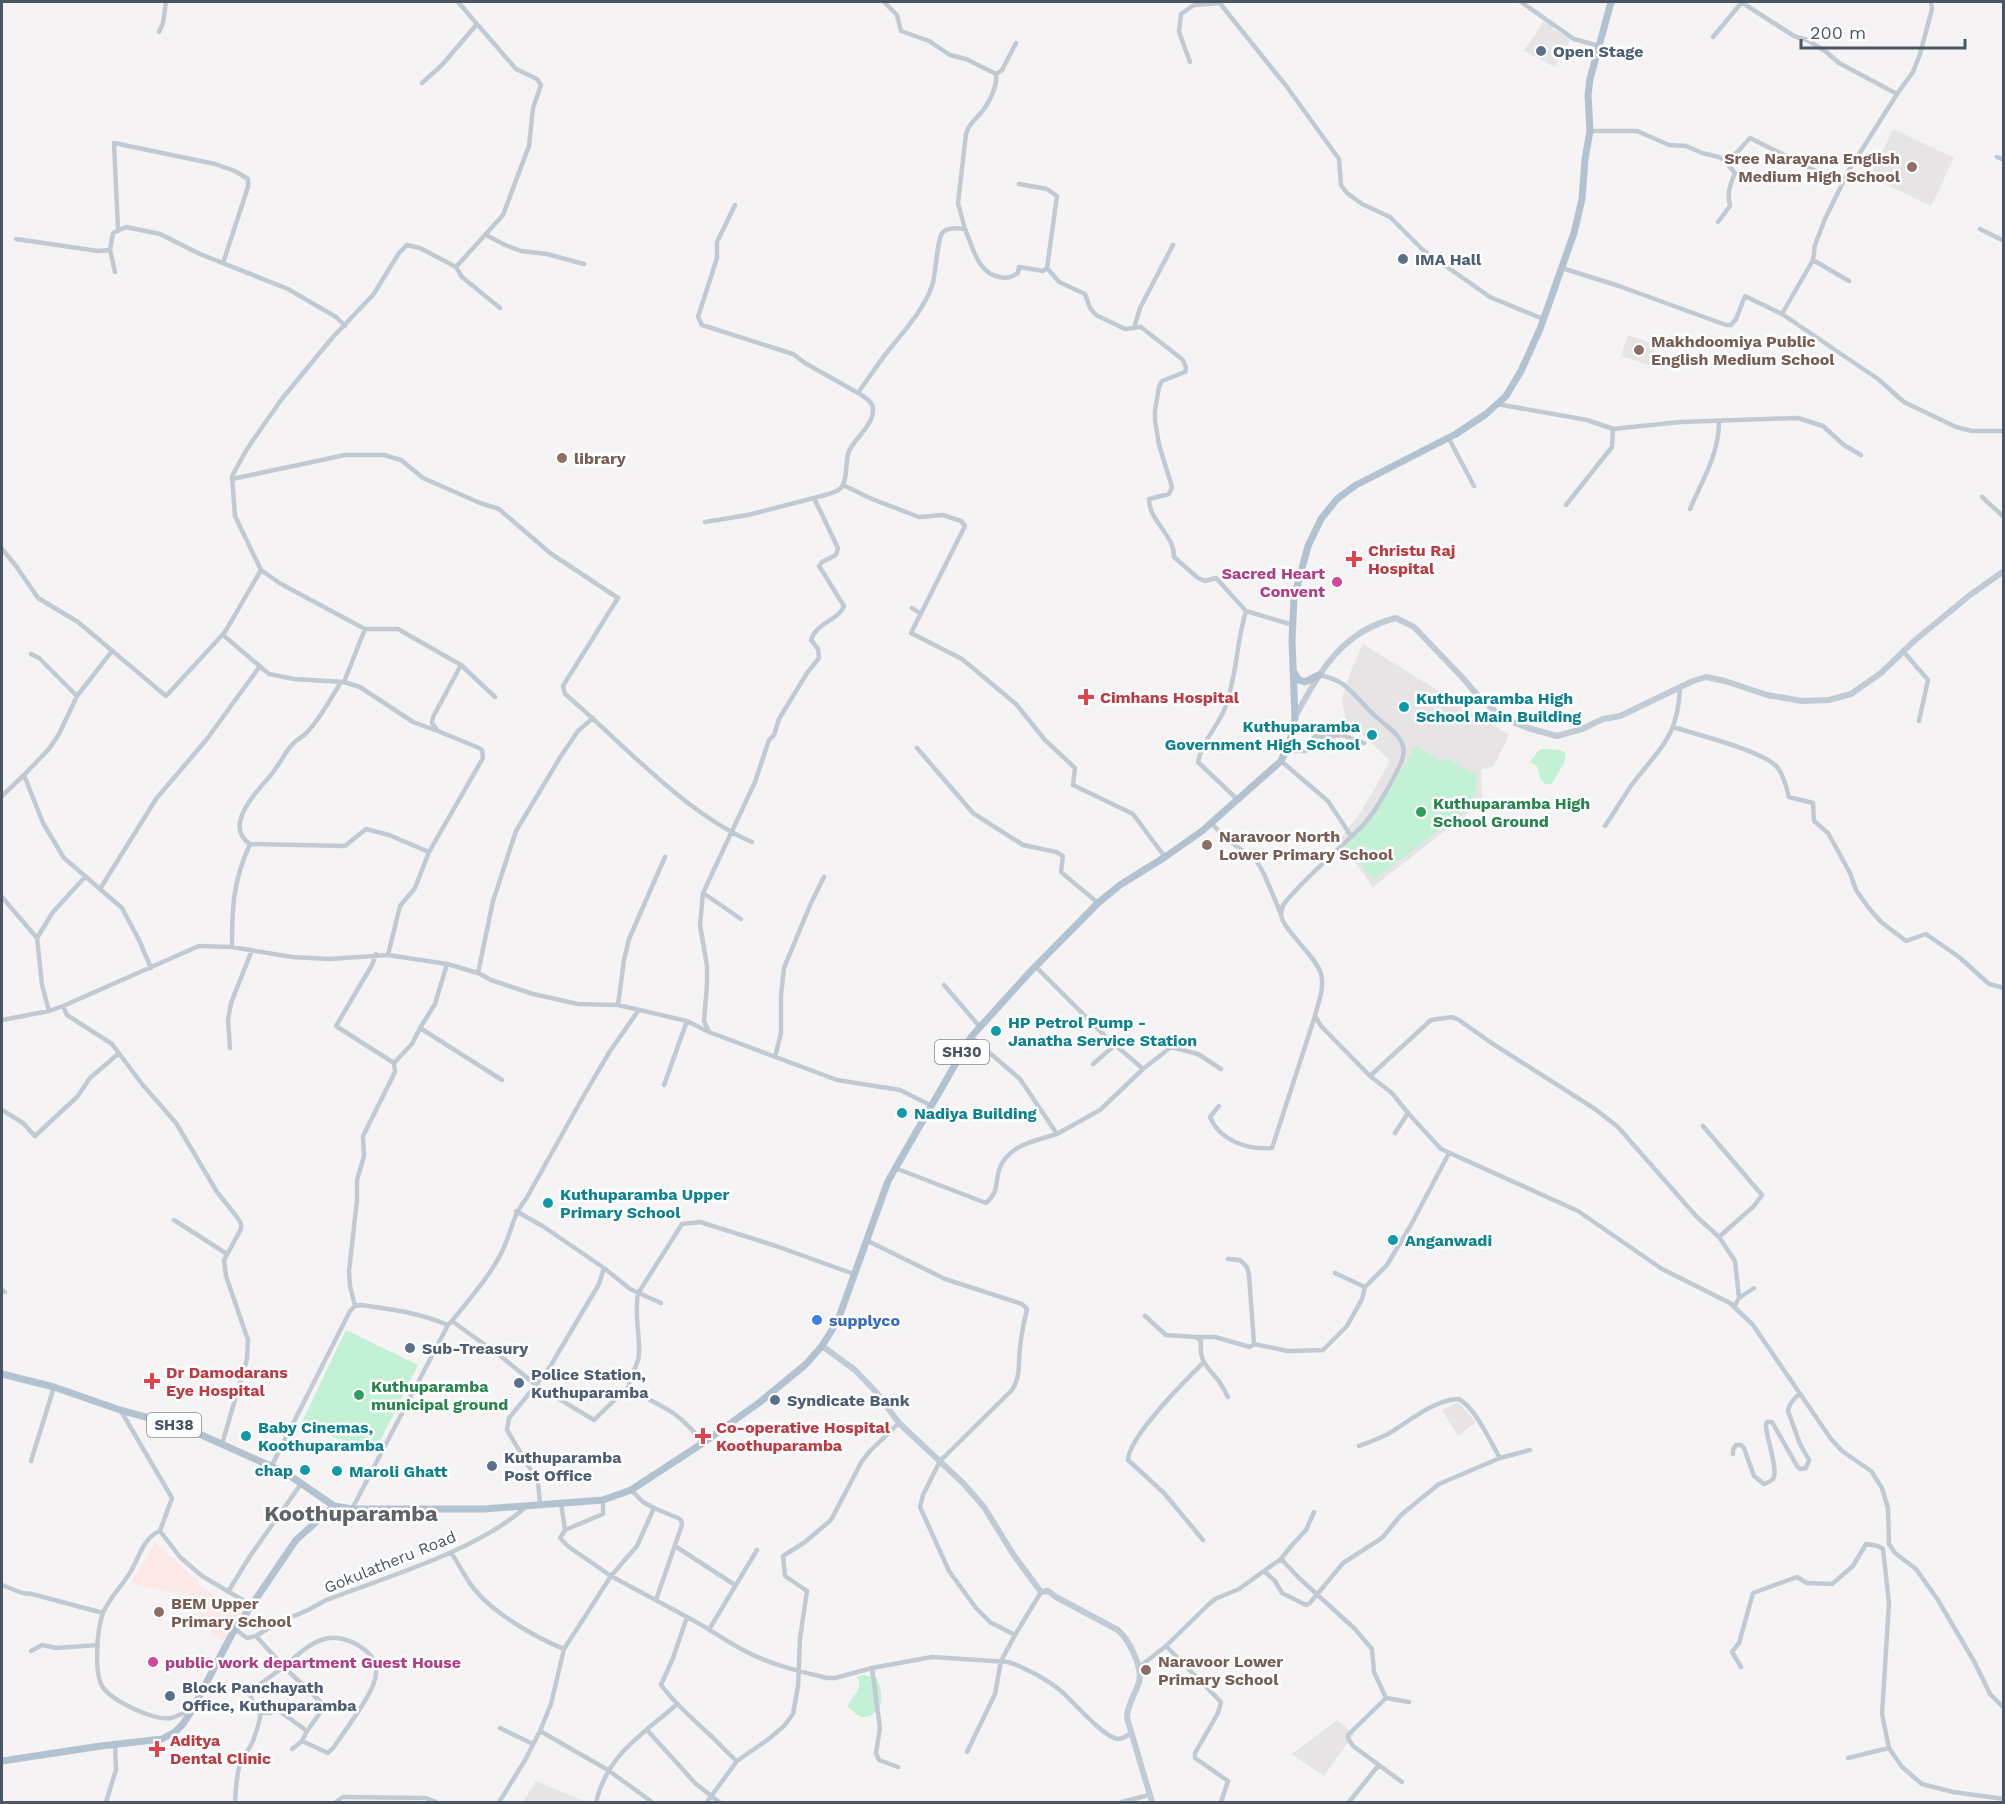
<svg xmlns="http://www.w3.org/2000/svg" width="2005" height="1804" viewBox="0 0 2005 1804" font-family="'Work Sans',sans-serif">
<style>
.education{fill:#e6e4e5}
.medical{fill:#fce8e6}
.green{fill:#c3f1d5}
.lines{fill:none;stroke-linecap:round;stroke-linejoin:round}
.minor{stroke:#c1cad2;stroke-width:4.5}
.secondary{stroke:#c1cbd6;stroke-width:6}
.primary{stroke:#b3c2d1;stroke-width:7}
.service-dot{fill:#5c6f8a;stroke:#fff;stroke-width:2}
.education-dot{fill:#8d6e63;stroke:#fff;stroke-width:2}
.health-dot{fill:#e0444e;stroke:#fff;stroke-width:2}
.hotel-dot{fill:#d1479c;stroke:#fff;stroke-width:2}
.culture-dot{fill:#0f9aa8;stroke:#fff;stroke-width:2}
.leisure-dot{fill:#2e9e5b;stroke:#fff;stroke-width:2}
.shop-dot{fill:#3f7fe0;stroke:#fff;stroke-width:2}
.labels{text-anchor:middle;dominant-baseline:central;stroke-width:5;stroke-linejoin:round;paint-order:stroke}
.shield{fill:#fff;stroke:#808990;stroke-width:1.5}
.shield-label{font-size:15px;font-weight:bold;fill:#4a5661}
.service-label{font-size:16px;font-weight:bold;fill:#4e5e75;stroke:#fff;text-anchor:start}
.education-label{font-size:16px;font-weight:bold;fill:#785e54;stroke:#fff;text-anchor:start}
.health-label{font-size:16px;font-weight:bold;fill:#be3a42;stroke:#fff;text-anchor:start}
.hotel-label{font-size:16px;font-weight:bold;fill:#b23c85;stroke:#fff;text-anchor:end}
.culture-label{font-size:16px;font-weight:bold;fill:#0d838f;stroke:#fff;text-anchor:start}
.leisure-label{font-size:16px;font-weight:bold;fill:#27864d;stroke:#fff;text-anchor:start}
.shop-label{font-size:16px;font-weight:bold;fill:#366cbe;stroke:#fff;text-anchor:start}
.street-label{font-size:16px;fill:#4a5661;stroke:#fff}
.district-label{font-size:22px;font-weight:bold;fill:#5f6368;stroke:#fff}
</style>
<rect width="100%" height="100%" fill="#f5f3f3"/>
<path class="education" d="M1544,21L1553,26V29L1571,39L1555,67L1524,51Z
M1893,129L1954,158L1931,206L1870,177Z
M1628,335L1657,345L1649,365L1621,356Z
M1363,644L1509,735L1493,767L1481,769L1482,802L1373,887L1339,840L1361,812L1390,761L1345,718L1342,698L1352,668Z
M1458,1402L1476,1422L1458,1436L1442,1410Z
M1337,1720L1354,1734L1324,1776L1292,1754Z
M536,1781L584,1801V1802H523Z"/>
<path class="medical" d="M155,1543L199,1582V1586L243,1611L223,1640L212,1633L188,1594L130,1584Z"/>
<path class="green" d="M1416,746L1442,762L1445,758L1477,775L1474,804L1373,880L1346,846L1372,819Z
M1542,749L1560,750L1566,753L1564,763L1552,784H1545L1541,780L1537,766L1530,762L1538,751Z
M346,1330L418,1365L375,1451L300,1426Z
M863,1675L877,1678C880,1685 882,1694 881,1702C879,1711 868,1721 859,1716C855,1714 852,1709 848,1707C850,1695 865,1690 857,1677Z"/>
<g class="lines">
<path class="minor" d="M1220,2L1222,6L1287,87L1339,159L1341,185L1347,193L1362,204L1390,217L1423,250L1490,297L1543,319
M1521,2L1574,39L1599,46
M1741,2L1794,36L1807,40L1825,51L1839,63L1897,94
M159,32L163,23L166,2
M1713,37L1742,2
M1190,62L1179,32L1181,14L1194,5L1220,3
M996,74L1002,70L1016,43
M422,83L442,65L477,24
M1590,131H1637L1669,145L1686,146L1702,153L1719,157L1725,161L1735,173C1730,185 1727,193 1730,206L1718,222
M1997,157L2004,160
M1725,161C1736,157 1742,146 1750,138L1842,184
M1019,184L1047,189L1057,196L1047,268
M735,205L717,242V258L698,317L702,325L793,354L805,363L858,393
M965,229C973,247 977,273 1000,277C1007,279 1012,277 1018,273L1019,267L1043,271L1047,268L1059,282L1085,294L1090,308L1096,315L1125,329L1141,327L1183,360L1186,368L1185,372L1162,381L1159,387L1155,411V420L1159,445L1172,487L1169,494L1149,499C1149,522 1175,535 1174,557L1198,578L1205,581L1216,578L1246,611L1293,625
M1980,229L2004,241
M118,230L114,143L215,164L235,171L248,179V187L223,263
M486,235L505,245L521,251L547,254L584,264
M16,239L98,251L110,250L113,233L126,227L160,234L200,254L288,289L336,317L345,326
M110,250L115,272
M1813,260L1849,281
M456,267L462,277L500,308
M1562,268L1619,286L1726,325H1731L1736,319L1745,296L1782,314L1813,260L1815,245L1825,219L1849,170L1897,94L1913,72L1920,54L1932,9L1931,2
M1782,314L1878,379L1904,402L1956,427L1972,431H2004
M1134,328L1140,308L1173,245
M1497,404L1587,420L1613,429L1680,422L1798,418L1823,426L1844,445L1861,455
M1448,437L1474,486
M232,479L345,455H384L401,460L423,478L480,503L499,509L550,553L618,598L563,686L565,694C623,743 683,812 752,842
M843,485L872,499L919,517L943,515L961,521L965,526L911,633L962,659L1016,704L1045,740L1075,768L1073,785L1133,814L1165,857
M1982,497L2004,517
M1566,505L1612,447L1613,429
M1690,509C1702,481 1719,454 1719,422
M705,522L748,515L814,498
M2,549L16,566L38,598L78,622L166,696L225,632L261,570
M912,608L921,614
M223,635L269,674L294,679L344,682L360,687L413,722L435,730
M112,651L77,696L59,734L49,749L24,775L43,823L64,858L122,908L139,940L151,968
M1903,651L1928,680L1919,721
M31,654L39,658L77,696
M461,665L495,697
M1319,675C1349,681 1352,694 1373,714C1382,723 1397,731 1402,743C1407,755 1399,767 1394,777C1385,793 1377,810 1364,824C1338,851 1307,875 1283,905C1283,907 1281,913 1281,915C1283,930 1316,956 1321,974C1325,987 1318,1003 1315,1016L1321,1026L1370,1076L1392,1093L1408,1113L1441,1149L1578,1211L1662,1269L1730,1303L1753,1325L1831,1439L1842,1451L1871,1471L1882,1488L1888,1508L1889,1544L1895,1553L1916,1569L1938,1600L1975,1663L1990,1694L2004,1708
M344,682L365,629
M1673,727C1695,734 1764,751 1777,767C1784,775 1786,787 1789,797L1813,803L1814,821L1828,833L1850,873L1856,890L1868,907L1881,922L1906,941L1926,934L1959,957L1989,984L2004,988
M917,748L973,813L1023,845L1056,852L1063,856L1061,872L1098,903
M1285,751H1305L1315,736L1326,737L1342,735L1364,743
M1281,761L1328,801L1351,836
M2,796L24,775
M1238,800L1198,762C1202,741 1217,728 1225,708C1237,677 1236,643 1246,611
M1211,823L1229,841L1256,860L1264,874L1281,914
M1605,826C1614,813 1622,799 1631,786C1659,748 1678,739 1680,687
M250,844L345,846L366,829L389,835L429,852
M100,889L156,799L207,739L260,666
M703,893L741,919
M2,897L37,938L42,985L49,1011
M37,938L53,912L85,877
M232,947C232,908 233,881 250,844C222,826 258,790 271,775C280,764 286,749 296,741C302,737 306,734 310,729C322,715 331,698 341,682
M376,954L372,965L336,1026L394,1063
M388,955L400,906L415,888L429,852L483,758L482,750L479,748L438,731L432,723L433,717L461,665L398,629H365L281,584L261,570L235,516L232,476L247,449L281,400L332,338L373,295L399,253L407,245L420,248L456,267L503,215L529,146L533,108L541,85L537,79L516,69L458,2
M1035,966L1106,1037L1143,1069
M478,973L493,901L516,831L561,756L578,731L593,718
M944,985L980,1027
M618,1005L624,960L629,939L665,857
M63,1006L67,1015L112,1044L142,1084L176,1123L217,1192L237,1217L241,1224V1229L224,1260L226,1276L248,1340L247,1359L222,1444
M2,1020L49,1011L63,1006L199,946L232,947L292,957L330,959L388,955L447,964L478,973L491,980L533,994L578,1004L618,1005L687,1021L709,1032L837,1080L900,1090L930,1105
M420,1028L502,1080
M709,1032L704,1021L707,985V966L700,925L703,893L755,782L769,740L774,735L779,719L807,673L819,658L818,649L811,640C817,622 839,620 844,606L819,566L822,562L836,555L838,548L814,498C822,495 835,494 841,488C848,480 845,461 849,451C855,438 873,426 873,410C874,402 864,397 858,393C868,379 877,365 888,351C904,331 923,311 932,286C936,275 937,237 943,232C949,227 958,228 965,229L958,203L966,134C968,125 974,121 980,114C988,105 998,86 996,74L966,59L950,55L929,41L901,31L897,15L884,2
M230,1048L228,1020L231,1003L252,950
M775,1057L781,1033V995L784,968L811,903L824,877
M1093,1064L1115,1045
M1370,1076L1431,1020L1452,1017L1459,1020L1490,1042L1595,1109L1618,1127L1696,1216L1719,1237L1735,1261L1739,1298L1734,1307
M664,1085L687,1021
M1219,1106L1210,1117C1220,1141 1248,1150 1272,1148L1315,1016
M2,1110L23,1123L35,1136L77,1097L90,1078L118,1054
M1703,1126L1762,1195L1754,1206L1719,1237
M1395,1133L1408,1113
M1057,1134L1100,1110L1143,1069L1171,1047L1198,1054L1221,1069
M895,1168L986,1203C999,1192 995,1184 999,1170C1007,1145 1035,1141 1057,1134L1020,1079L971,1037
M516,1211L544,1227L604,1268
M174,1220L227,1254
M866,1240L945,1279L1022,1304L1027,1309C1024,1322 1021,1335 1020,1348C1018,1363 1021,1376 1012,1390L940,1461L923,1495L920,1507L949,1571L976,1608L990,1622L1015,1635L1001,1661L995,1694L967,1752
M1228,1259L1240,1260L1247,1267L1249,1275L1254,1344
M1335,1273L1365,1287
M2,1290L5,1292
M639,1292L682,1224L700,1222L776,1246L854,1274
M638,1293C634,1314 640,1333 639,1354C639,1365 629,1375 629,1386C636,1394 662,1405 673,1413C685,1421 694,1432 703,1443
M1739,1298L1754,1288
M355,1306L350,1286L349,1271L357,1200V1180L364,1156L363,1136L395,1072L394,1063L412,1044L420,1028L435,1004L447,964
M1145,1316L1166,1335L1196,1337
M452,1321L503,1358L536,1385L509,1418L507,1430L538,1482L540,1504
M629,1386L594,1420L536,1385L551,1365L599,1284L604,1268L630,1289L661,1303
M1228,1397C1225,1392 1222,1385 1218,1380C1206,1365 1199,1362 1201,1341L1196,1337H1215L1250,1347L1254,1344L1288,1351L1323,1350L1347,1326L1362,1299L1365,1287L1387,1265L1411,1225L1449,1153
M121,1411L172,1498L160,1531L180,1557L202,1576L251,1605
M1359,1446C1368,1443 1377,1439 1386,1435C1407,1423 1435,1399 1459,1399C1476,1409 1490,1441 1500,1458
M1733,1454V1450L1736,1445H1741L1744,1448L1754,1476L1764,1484C1767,1483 1770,1482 1773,1479C1779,1471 1766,1437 1766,1425L1767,1422H1772L1797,1466L1800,1469L1806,1468L1809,1460L1800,1444L1788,1411C1789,1404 1793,1400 1798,1395L1802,1396
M31,1461L54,1387
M272,1465L350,1311L355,1306L361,1305C391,1309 420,1313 448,1325L452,1321C471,1297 493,1273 505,1245C513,1226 513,1215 526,1199L583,1097L610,1051L638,1011
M561,1503L565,1530L560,1538L569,1547L611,1576L687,1617L673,1658L661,1685C676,1705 691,1717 710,1735C720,1744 726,1752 737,1761
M654,1508L678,1518L681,1520L682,1525L656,1600
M352,1509L448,1325
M565,1530L603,1514V1500
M160,1531C144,1537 139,1557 131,1571C123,1585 109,1598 103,1613C97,1629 93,1676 104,1689C115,1702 154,1721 171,1718C178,1716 185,1712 192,1710
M1203,1540L1164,1493L1128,1460C1129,1436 1185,1381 1203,1363
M675,1546L735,1585
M451,1553C460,1565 466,1581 477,1592C496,1615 537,1638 564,1649
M1280,1560L1293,1544L1306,1530L1314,1512
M1264,1571L1278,1561H1283L1299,1578L1354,1628L1372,1649L1374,1672L1386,1698
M2,1585L22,1593L32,1594L103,1613
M228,1592L250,1556L301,1484
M687,1617C707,1627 724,1640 743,1650C768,1664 799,1671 827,1678H835L872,1668L932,1657L1008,1662C1024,1667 1048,1680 1061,1691C1073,1701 1102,1736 1117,1739C1122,1739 1126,1736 1130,1734
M710,1628L757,1550
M1015,1635L1041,1592
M256,1636L275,1624L308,1610L326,1600C389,1576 477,1551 527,1506
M1166,1646L1221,1702L1218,1713L1195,1753V1758L1228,1781L1221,1802
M31,1651L42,1645L57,1648L98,1645
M1741,1667L1732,1652L1739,1643L1753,1593L1797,1577L1807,1583L1832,1584L1853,1566L1866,1544L1878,1546L1883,1549L1889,1603L1882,1714L1889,1748L1902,1767L1922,1784L1953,1792L2004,1799
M872,1668L880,1728L876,1753L879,1760L898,1767
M1138,1668L1166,1646L1207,1606L1215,1599L1239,1589L1264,1571L1275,1581L1282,1593L1306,1605L1310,1603L1343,1563L1382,1538L1401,1515L1439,1484L1500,1458L1530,1450
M1386,1698L1348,1735V1738L1353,1746L1402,1782
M1386,1698L1409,1702
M260,1713H270L278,1710L307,1731L302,1741
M500,1728L533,1744
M647,1730L696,1784L719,1802
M540,1731L608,1770L652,1802
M292,1749L302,1741L328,1753L334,1747C345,1730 375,1692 376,1674C377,1664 373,1656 365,1650C331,1625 311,1642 284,1667L325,1706L307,1731
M1848,1758L1889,1748
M106,1802L116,1770L115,1744
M235,1802C236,1789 236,1774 241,1761C244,1755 248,1751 251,1745C255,1738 258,1726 260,1718C262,1706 245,1701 253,1689L284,1667L256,1636L247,1638L235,1629
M336,1802L343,1797H347L426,1798L436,1802
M499,1802L524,1762L540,1731L551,1704L564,1649L611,1576L637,1546L654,1508L643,1502L631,1490
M596,1802C607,1755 642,1735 676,1705
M707,1802L737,1761L770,1738L784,1726L793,1714L798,1686L800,1638L807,1591L785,1576L783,1556L805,1542L831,1520L862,1461L870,1451L899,1423
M1122,1802L1149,1795
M1349,1802L1378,1766"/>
<path class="secondary" d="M1295,717C1320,671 1342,631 1396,618L1414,627L1461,676L1480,698L1503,718L1528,728L1557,736L1582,729L1603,719L1620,716L1693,681L1706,677L1725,681L1767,695L1802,701L1829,700L1851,694L1881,673L1914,641L1970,595L2004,571
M822,1346L855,1370L876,1392L899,1423L963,1483L984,1507L1013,1554L1041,1592L1048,1591L1056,1597L1118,1630C1129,1640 1143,1667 1139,1682C1135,1695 1127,1705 1127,1718L1152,1802"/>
<path class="primary" d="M1293,671L1299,680L1305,682L1319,675
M2,1374L54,1387L120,1410L186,1428L286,1473L334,1506
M2,1761L101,1746L162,1739L175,1732L183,1724L192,1710L232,1634L296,1540L334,1506L352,1509H484L603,1500L631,1490L703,1443L760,1402L805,1365L822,1346L838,1320L888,1181L971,1037L1029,973L1098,903L1120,885L1165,857L1202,831L1281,761L1290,741L1295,718L1292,641L1294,598L1308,546L1321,519L1337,499L1356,485L1456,434L1486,414L1506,396L1521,371L1540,329L1574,233L1582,199L1585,159L1590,131L1588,95L1590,79L1611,2"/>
</g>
<g class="service-dot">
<circle cx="1541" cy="51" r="6"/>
<circle cx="1403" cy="259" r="6"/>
<circle cx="410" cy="1348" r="6"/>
<circle cx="519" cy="1383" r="6"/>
<circle cx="775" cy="1400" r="6"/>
<circle cx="492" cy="1466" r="6"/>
<circle cx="170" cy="1696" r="6"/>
</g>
<g class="education-dot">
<circle cx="1912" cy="167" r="6"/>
<circle cx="1639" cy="350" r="6"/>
<circle cx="562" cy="458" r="6"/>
<circle cx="1207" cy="845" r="6"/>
<circle cx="159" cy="1612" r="6"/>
<circle cx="1146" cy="1670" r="6"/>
</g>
<g class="health-dot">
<path d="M1351 550h6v6h6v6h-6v6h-6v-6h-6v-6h6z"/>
<path d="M1083 688h6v6h6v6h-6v6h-6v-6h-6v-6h6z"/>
<path d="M149 1372h6v6h6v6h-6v6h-6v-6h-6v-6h6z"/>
<path d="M700 1427h6v6h6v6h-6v6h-6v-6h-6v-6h6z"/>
<path d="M154 1740h6v6h6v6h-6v6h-6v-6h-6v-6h6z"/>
</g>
<g class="hotel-dot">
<circle cx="1337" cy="582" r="6"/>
<circle cx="153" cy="1662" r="6"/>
</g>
<g class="culture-dot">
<circle cx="1404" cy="707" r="6"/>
<circle cx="1372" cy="735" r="6"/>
<circle cx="996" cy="1031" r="6"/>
<circle cx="902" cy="1113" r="6"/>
<circle cx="548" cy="1203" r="6"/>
<circle cx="1393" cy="1240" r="6"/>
<circle cx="246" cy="1436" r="6"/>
<circle cx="305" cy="1470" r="6"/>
<circle cx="337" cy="1471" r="6"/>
</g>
<g class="leisure-dot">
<circle cx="1421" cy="812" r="6"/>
<circle cx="359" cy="1395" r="6"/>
</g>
<circle class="shop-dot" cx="817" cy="1320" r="6"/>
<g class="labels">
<g class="shield">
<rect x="935" y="1040" width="54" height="24" rx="4.5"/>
<rect x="147" y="1413" width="54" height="24" rx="4.5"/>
</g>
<g class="shield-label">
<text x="962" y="1052">SH30</text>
<text x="174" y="1425">SH38</text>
</g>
<g class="service-label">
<text x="1553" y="51">Open Stage</text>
<text x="1415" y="259">IMA Hall</text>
<text x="422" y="1348">Sub-Treasury</text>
<text x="531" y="1374">Police Station,<tspan x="531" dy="18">Kuthuparamba</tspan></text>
<text x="787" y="1400">Syndicate Bank</text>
<text x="504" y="1457">Kuthuparamba<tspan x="504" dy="18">Post Office</tspan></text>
<text x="182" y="1687">Block Panchayath<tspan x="182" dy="18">Office, Kuthuparamba</tspan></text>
</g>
<g class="education-label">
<text x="1900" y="158" text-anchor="end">Sree Narayana English<tspan x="1900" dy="18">Medium High School</tspan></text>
<text x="1651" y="341">Makhdoomiya Public<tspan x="1651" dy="18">English Medium School</tspan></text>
<text x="574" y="458">library</text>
<text x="1219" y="836">Naravoor North<tspan x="1219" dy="18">Lower Primary School</tspan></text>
<text x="171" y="1603">BEM Upper<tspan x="171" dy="18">Primary School</tspan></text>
<text x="1158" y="1661">Naravoor Lower<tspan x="1158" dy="18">Primary School</tspan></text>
</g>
<g class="health-label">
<text x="1368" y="550">Christu Raj<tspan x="1368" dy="18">Hospital</tspan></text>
<text x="1100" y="697">Cimhans Hospital</text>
<text x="166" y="1372">Dr Damodarans<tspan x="166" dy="18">Eye Hospital</tspan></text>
<text x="716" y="1427">Co-operative Hospital<tspan x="716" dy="18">Koothuparamba</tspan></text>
<text x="170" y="1740">Aditya<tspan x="170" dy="18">Dental Clinic</tspan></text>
</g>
<g class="hotel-label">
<text x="1325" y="573">Sacred Heart<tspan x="1325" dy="18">Convent</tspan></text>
<text x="165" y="1662" text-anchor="start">public work department Guest House</text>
</g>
<g class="culture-label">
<text x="1416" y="698">Kuthuparamba High<tspan x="1416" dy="18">School Main Building</tspan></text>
<text x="1360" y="726" text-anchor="end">Kuthuparamba<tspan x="1360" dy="18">Government High School</tspan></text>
<text x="1008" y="1022">HP Petrol Pump -<tspan x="1008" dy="18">Janatha Service Station</tspan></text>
<text x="914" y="1113">Nadiya Building</text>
<text x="560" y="1194">Kuthuparamba Upper<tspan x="560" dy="18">Primary School</tspan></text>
<text x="1405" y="1240">Anganwadi</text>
<text x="258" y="1427">Baby Cinemas,<tspan x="258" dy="18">Koothuparamba</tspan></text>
<text x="293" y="1470" text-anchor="end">chap</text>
<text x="349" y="1471">Maroli Ghatt</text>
</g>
<g class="leisure-label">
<text x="1433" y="803">Kuthuparamba High<tspan x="1433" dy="18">School Ground</tspan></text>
<text x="371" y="1386">Kuthuparamba<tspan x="371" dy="18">municipal ground</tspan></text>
</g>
<g class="shop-label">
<text x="829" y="1320">supplyco</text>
</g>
<g class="street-label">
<text transform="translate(390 1562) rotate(-22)">Gokulatheru Road</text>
</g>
<g class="district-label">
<text x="351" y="1513">Koothuparamba</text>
</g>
</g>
<rect width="2005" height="1804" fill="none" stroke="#4a5661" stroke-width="6"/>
<path d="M1801 39v9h164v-9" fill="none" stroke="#4a5661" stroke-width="3"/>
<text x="1810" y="39" font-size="18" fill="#4a5661" stroke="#ffffff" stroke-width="4.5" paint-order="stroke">200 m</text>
</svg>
